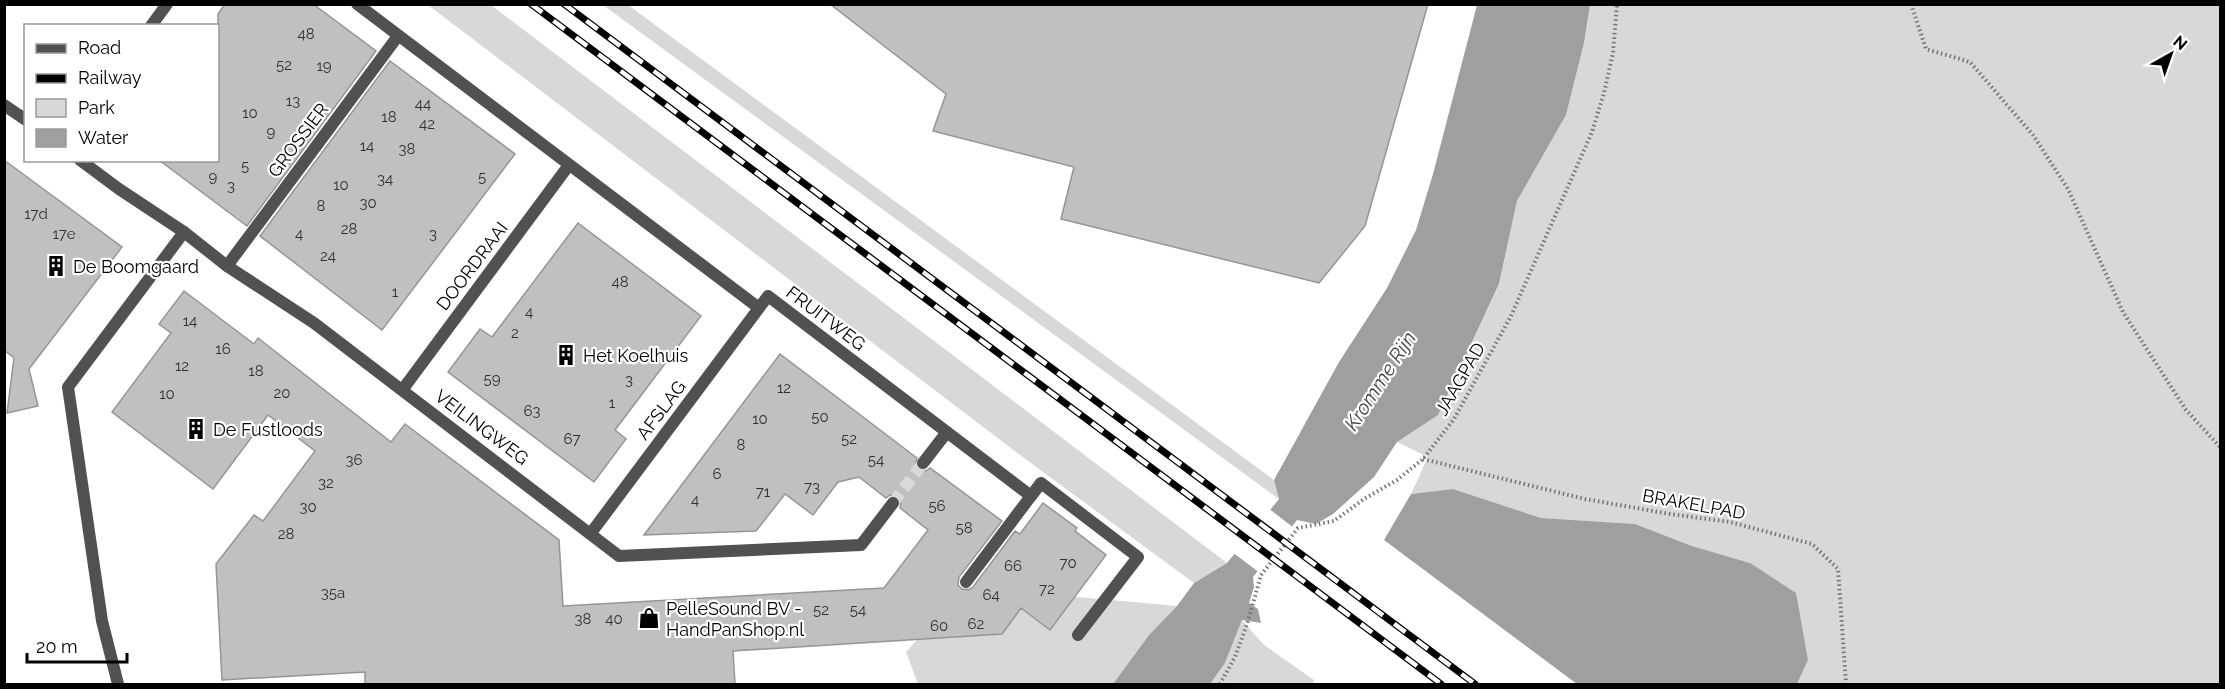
<svg xmlns="http://www.w3.org/2000/svg" width="2225" height="689" viewBox="0 0 2225 689" font-family="Raleway,sans-serif">
<style>
.green{fill:#d8d8d8}
.water{fill:#9f9f9f}
.pier{fill:#fff}
.building{fill:#c0c0c0;stroke:#959595;stroke-width:1.5}
.lines{fill:none;stroke-linecap:round;stroke-linejoin:round}
.minor-tunnel{stroke:#d9d9d9;stroke-width:12;stroke-dasharray:12 6;stroke-linecap:butt}
.path{stroke:#737373;stroke-width:4;stroke-dasharray:1.5 3;stroke-linecap:butt}
.service{stroke:#515151;stroke-width:12}
.minor{stroke:#515151;stroke-width:12}
.rail-casing{stroke:#000;stroke-width:7}
.rail{stroke:#fff;stroke-width:4.5;stroke-dasharray:14;stroke-linecap:butt}
.labels{text-anchor:middle;dominant-baseline:central;stroke-width:4.5;stroke-linejoin:round;paint-order:stroke}
.number-label{font-size:15px;fill:#303030}
.street-label{font-size:18px;fill:#000;stroke:#fff}
.poi-label{font-size:18px;fill:#000;stroke:#fff;text-anchor:start}
.water-label{font-size:20px;font-style:italic;fill:#404040;stroke:#fff}
</style>
<rect width="100%" height="100%" fill="#fff"/>
<path class="green" d="M428,5H491L1227,563L1194,583L1024,458Z
M603,5H628L1274,480L1279,499Z
M1590,5H2220V684H1797L1808,660L1750,563L1692,546L1635,524L1540,518L1453,489L1411,494L1428,457L1397,442L1438,414L1499,285L1517,201L1566,115L1584,43Z
M966,587L1177,606L1149,635L1113,684H918L906,652Z
M1242,620L1264,645L1314,680L1313,684H1210L1225,663Z"/>
<path class="water" d="M1477,5H1590L1584,43L1566,115L1517,201L1499,284L1438,415L1397,442L1374,477L1333,514L1316,524L1297,520L1253,577L1254,587L1249,603L1258,609L1261,623L1242,620L1225,663L1210,684H1113L1149,635L1177,606L1194,583L1227,563L1279,499L1274,480L1339,362L1387,288L1416,230L1433,174Z
M1453,489L1541,518L1635,524L1692,546L1750,563L1796,593L1808,660L1797,684H1577L1384,540L1411,494Z"/>
<path class="pier" d="M1268,508L1294,528L1260,573L1232,552Z"/>
<path class="building" d="M225,4H313L376,51L247,226L159,160H218V14Z
M830,4H1428L1365,226L1319,283L1061,219L1074,167L933,131L946,94Z
M390,61L515,154L382,330L260,236Z
M4,160L122,247L29,369L38,406L7,413L14,358L4,350Z
M578,223L701,316L615,430L626,439L594,482L448,372L480,329L492,337Z
M184,291L254,344L258,338L391,442L405,424L559,540L563,606L884,588L928,530L900,508L901,500L897,496L890,495L886,498L859,477L838,482L813,515L785,494L756,531L644,535L780,354L917,458L915,466L918,470L926,471L930,468L1002,521L959,577L958,585L962,589L969,590L973,587L1015,531L1020,534L1043,503L1077,528L1075,531L1106,555L1050,630L1021,608L1002,634L733,651L735,684H365V672L222,680L216,564L254,515L263,521L315,451L268,415L213,489L112,412L171,333L159,324Z"/>
<g class="lines">
<path class="minor-tunnel" d="M893,503L923,463"/>
<path class="path" d="M1911,4L1926,49L1970,62L2033,135L2068,189L2123,312L2186,410L2220,447
M1423,459L1585,499L1670,514L1730,522L1812,544L1838,569L1846,684
M1220,684L1235,657L1248,621L1261,575L1298,528L1334,521L1364,499L1397,480L1423,459L1454,419L1511,316L1592,132L1604,93L1613,53L1617,4"/>
<path class="service" d="M227,266L398,36
M966,582L1031,496
M118,684L102,621L68,387L184,232"/>
<path class="minor" d="M357,4L759,308L768,296L1031,496L1041,483L1138,557L1078,635
M151,26L167,4
M4,105L26,120
M80,160L119,189L184,232L227,266L314,323L619,556L861,545L893,503
M403,389L569,165
M923,463L947,432
M591,533L759,308"/>
<defs>
<path id="rail" d="M531,4L1441,684
M564,4L1475,684"/>
</defs>
<use href="#rail" class="rail-casing"/>
<use href="#rail" class="rail"/>
</g>
<defs>
<symbol id="building-bare" viewBox="-9 -9 18 18"><path d="M-4-6H4V6H1V3H-1V6H-4ZM-2.5-4.3h1.7v1.8h-1.7ZM.8-4.3h1.7v1.8H.8ZM-2.5-1h1.7V.8h-1.7ZM.8-1h1.7V.8H.8Z" fill="#000" stroke="#fff" stroke-width="2.5" paint-order="stroke"/></symbol>
<symbol id="shop-bare" viewBox="-9 -9 18 18"><path d="M-5-2.5h2.3a2.7 3.5 0 0 1 5.4 0H5L5.5 6h-11ZM-1.5-2.5h3a1.5 2.3 0 0 0-3 0Z" fill="#000" stroke="#fff" stroke-width="2.5" paint-order="stroke"/></symbol>
</defs>
<g fill-rule="evenodd">
<use href="#building-bare" x="41" y="251" width="30" height="30"/>
<use href="#building-bare" x="551" y="340" width="30" height="30"/>
<use href="#building-bare" x="181" y="414" width="30" height="30"/>
<use href="#shop-bare" x="634" y="603" width="30" height="30"/>
</g>
<g class="labels">
<g class="number-label">
<text x="306" y="34">48</text>
<text x="284" y="65">52</text>
<text x="324" y="66">19</text>
<text x="293" y="101">13</text>
<text x="423" y="104">44</text>
<text x="250" y="113">10</text>
<text x="389" y="117">18</text>
<text x="427" y="124">42</text>
<text x="271" y="132">9</text>
<text x="367" y="146">14</text>
<text x="407" y="149">38</text>
<text x="245" y="166">5</text>
<text x="213" y="177">9</text>
<text x="482" y="177">5</text>
<text x="385" y="179">34</text>
<text x="341" y="185">10</text>
<text x="231" y="186">3</text>
<text x="368" y="203">30</text>
<text x="321" y="206">8</text>
<text x="36" y="214">17d</text>
<text x="349" y="229">28</text>
<text x="64" y="234">17e</text>
<text x="299" y="234">4</text>
<text x="433" y="234">3</text>
<text x="328" y="256">24</text>
<text x="620" y="282">48</text>
<text x="395" y="292">1</text>
<text x="529" y="312">4</text>
<text x="190" y="321">14</text>
<text x="515" y="333">2</text>
<text x="223" y="349">16</text>
<text x="182" y="366">12</text>
<text x="256" y="371">18</text>
<text x="492" y="379">59</text>
<text x="629" y="380">3</text>
<text x="784" y="388">12</text>
<text x="282" y="393">20</text>
<text x="167" y="394">10</text>
<text x="612" y="403">1</text>
<text x="532" y="411">63</text>
<text x="820" y="417">50</text>
<text x="760" y="419">10</text>
<text x="572" y="439">67</text>
<text x="849" y="439">52</text>
<text x="741" y="445">8</text>
<text x="354" y="460">36</text>
<text x="876" y="460">54</text>
<text x="717" y="474">6</text>
<text x="326" y="483">32</text>
<text x="812" y="487">73</text>
<text x="763" y="492">71</text>
<text x="695" y="500">4</text>
<text x="937" y="506">56</text>
<text x="308" y="507">30</text>
<text x="964" y="528">58</text>
<text x="286" y="534">28</text>
<text x="1068" y="563">70</text>
<text x="1013" y="566">66</text>
<text x="1047" y="589">72</text>
<text x="333" y="593">35a</text>
<text x="991" y="595">64</text>
<text x="821" y="610">52</text>
<text x="858" y="610">54</text>
<text x="583" y="619">38</text>
<text x="614" y="619">40</text>
<text x="976" y="624">62</text>
<text x="939" y="626">60</text>
</g>
<g class="street-label">
<text transform="translate(298 140) rotate(-53)">GROSSIER</text>
<text transform="translate(472 266) rotate(-53)">DOORDRAAI</text>
<text transform="translate(826 318) rotate(37)">FRUITWEG</text>
<text transform="translate(1460 379) rotate(-60)">JAAGPAD</text>
<text transform="translate(661 410) rotate(-53)">AFSLAG</text>
<text transform="translate(482 427) rotate(37)">VEILINGWEG</text>
<text transform="translate(1694 504) rotate(10)">BRAKELPAD</text>
</g>
<g class="poi-label">
<text x="73" y="266">De Boomgaard</text>
<text x="583" y="355">Het Koelhuis</text>
<text x="213" y="429">De Fustloods</text>
<text x="666" y="608">PelleSound BV -<tspan x="666" dy="21">HandPanShop.nl</tspan></text>
</g>
<g class="water-label">
<text transform="translate(1380 381) rotate(-57)">Kromme Rijn</text>
</g>
</g>
<rect width="2225" height="689" fill="none" stroke="#000000" stroke-width="12"/>
<rect x="24" y="24" width="195" height="138" fill="#ffffff" stroke="#999999" stroke-width="1.5"/>
<rect x="36" y="44" width="30" height="9" fill="#515151" stroke="#999999" stroke-width="1.5"/>
<text x="78" y="54" font-size="18" fill="#000000">Road</text>
<rect x="36" y="74" width="30" height="9" fill="#000000" stroke="#999999" stroke-width="1.5"/>
<text x="78" y="84" font-size="18" fill="#000000">Railway</text>
<rect x="36" y="99" width="30" height="18" fill="#d8d8d8" stroke="#999999" stroke-width="1.5"/>
<text x="78" y="114" font-size="18" fill="#000000">Park</text>
<rect x="36" y="129" width="30" height="18" fill="#9f9f9f" stroke="#999999" stroke-width="1.5"/>
<text x="78" y="144" font-size="18" fill="#000000">Water</text>
<g transform="translate(2171 54) rotate(40)" stroke="#ffffff" stroke-width="4.5" paint-order="stroke">
<path d="M0-4.5L10 22L0 15L-10 22Z" fill="#000000"/>
<text y="-9" font-size="16" font-weight="bold" text-anchor="middle" fill="#000000">N</text>
</g>
<path d="M27 653v9h100v-9" fill="none" stroke="#000000" stroke-width="3"/>
<text x="36" y="653" font-size="18" fill="#000000" stroke="#ffffff" stroke-width="4.5" paint-order="stroke">20 m</text>
</svg>
